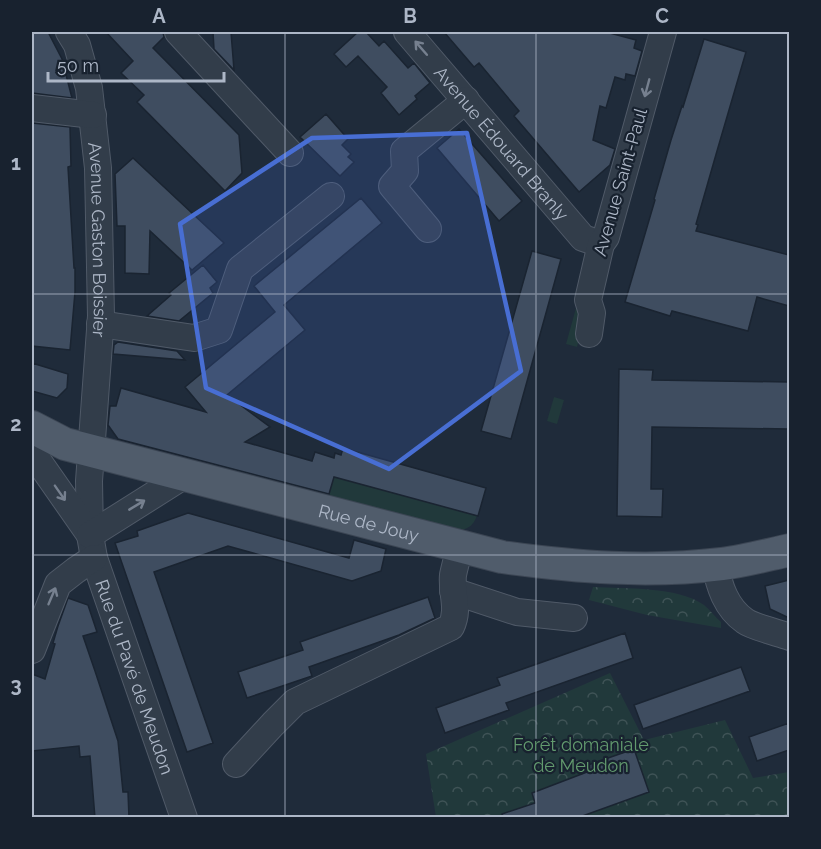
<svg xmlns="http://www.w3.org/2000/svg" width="821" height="849" viewBox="0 0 821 849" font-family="Raleway,sans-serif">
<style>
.green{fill:#21393b}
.forest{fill:url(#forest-crowns)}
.building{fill:#3f4d60;stroke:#1a2431;stroke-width:1.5}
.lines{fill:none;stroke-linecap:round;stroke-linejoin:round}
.minor-casing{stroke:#505a68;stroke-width:28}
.major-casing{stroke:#3c4654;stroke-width:34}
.minor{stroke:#323d4a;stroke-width:26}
.major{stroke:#505c6b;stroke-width:32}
.oneway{stroke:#76808f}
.marked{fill:#486ed3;fill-opacity:0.2;stroke:#486ed3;stroke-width:4.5;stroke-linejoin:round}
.grid{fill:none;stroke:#adb7c7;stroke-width:1.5;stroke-opacity:0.55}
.labels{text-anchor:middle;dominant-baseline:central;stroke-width:4.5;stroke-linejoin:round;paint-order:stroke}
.street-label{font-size:18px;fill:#adb7c7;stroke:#18222f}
.park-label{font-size:18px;fill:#629a6e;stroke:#18222f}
.neatline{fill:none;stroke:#adb7c7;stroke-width:2}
.grid-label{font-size:20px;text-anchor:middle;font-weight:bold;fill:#adb7c7}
</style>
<defs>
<pattern id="forest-crowns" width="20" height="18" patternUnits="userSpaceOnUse" patternTransform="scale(1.5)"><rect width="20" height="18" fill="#21393b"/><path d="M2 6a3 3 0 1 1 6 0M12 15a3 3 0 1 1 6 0" fill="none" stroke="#3f5356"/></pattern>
</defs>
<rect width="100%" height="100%" fill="#1f2b3a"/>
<path class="green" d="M576,308L586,311L577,347L566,344Z
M554,397L564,400L557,424L547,421Z
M334,477L477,516C473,525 470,528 461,530L328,496Z"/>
<path class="forest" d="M593,587C625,589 677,586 704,605C710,610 715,617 721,622V628L647,615L589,600Z
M610,673L644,740L725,720L753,778L789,772V817H436L426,754Z"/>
<path class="building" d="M32,32H48L62,59L72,98L32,93Z
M106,32H163L164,37L153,48L239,135L242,173L225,191L137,102L144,95L121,73L133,61Z
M213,32H231L234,70L214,49Z
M358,32H366L379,46L384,41L408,68L414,63L430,83L415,96L417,99L399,115L381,93L387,87L358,56L346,67L334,54Z
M444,32H606L636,40L634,48L642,51L635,76L626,74L625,80L615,77L606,108L600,106L593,140L615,149L610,165L579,192L514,116L519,111L479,63L474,67Z
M704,39L746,52L717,151L696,224L698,225L696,231L789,255V306L757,297L748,331L672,311L670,316L625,302L655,200L654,199L671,140L682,106L683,107Z
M326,114L348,139L342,145L351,154L348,157L354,162L340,176L300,137Z
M32,123L70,127L71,166L68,167L74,268H75V292L70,350L32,346Z
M459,129L522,201L499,221L437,148Z
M133,158L224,243L192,270L150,231L149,274L125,273V226H117L115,174Z
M361,198L382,223L284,305L305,330L227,395L270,427L245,442L312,461L315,452L334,458L335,453L341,455L343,448L486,488L478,516L334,477L329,494L118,439L108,425L110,406H116L121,388L206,412L185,387L275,312L254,286Z
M532,251L561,259L511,439L481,431Z
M203,265L217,282L210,288L213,293L179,321L147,316L171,295L169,293Z
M118,342L177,351L185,360L113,354L114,345Z
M32,363L68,374L67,388L57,398L32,391Z
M619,369L653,370L652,380L789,382V429L652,427L651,489H663L662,517L617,516Z
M188,513L349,558L354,540L386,549L381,571L352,581L228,546L154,572L213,743L187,752L115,543L138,536L137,531Z
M789,580V618L770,609L765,586Z
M428,597L435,618L399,635L309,667L312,676L247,698L238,672L303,650L300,642Z
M68,598L88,605L97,632L83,636L95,671L118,741L123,792H128L129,818H95L90,756L80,757L79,746L32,751V674L45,679L55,644L53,643L58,626Z
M625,633L633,658L506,703L509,710L445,733L436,708L500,685L497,678Z
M741,667L750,691L643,729L634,705Z
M789,723V750L757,761L749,737Z
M634,749L649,792L577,818H503L502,814L535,803L532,793L587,772L585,766Z"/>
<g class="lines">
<defs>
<g id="minor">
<path id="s1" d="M69,32L77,45L89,88L98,168L101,316L89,481L90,535L94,558L184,818"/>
<path d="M178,32L290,153"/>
<path id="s2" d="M407,32L583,238L601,244"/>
<path d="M32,108L93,115"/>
<path d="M428,229L392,186L405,171L404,151L466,100"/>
<path d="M100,324L194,338L219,330L240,269L331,196"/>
<path d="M589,334L592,313L588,300L601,244L606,237L663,32"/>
<path d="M32,452L90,535"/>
<path d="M90,535L185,475"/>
<path d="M715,564C719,586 726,608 745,621C753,627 779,633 790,637"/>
<path d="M453,591L517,612L574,618"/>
<path d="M32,650L58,584L76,570L94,558"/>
<path d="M236,764L273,724L295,702L451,627C460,608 451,594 453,575C455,565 458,556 460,546"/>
</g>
<g id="major">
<path id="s3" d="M32,427L65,444L502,557C577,567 646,573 722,564C745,561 767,555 790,550"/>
</g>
</defs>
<use href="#minor" class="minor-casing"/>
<use href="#major" class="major-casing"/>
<use href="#minor" class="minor"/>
<use href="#major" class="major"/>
</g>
<defs><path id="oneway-shaft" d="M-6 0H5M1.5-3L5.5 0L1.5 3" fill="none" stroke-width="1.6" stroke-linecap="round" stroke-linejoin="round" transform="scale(1.5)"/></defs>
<g class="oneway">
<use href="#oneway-shaft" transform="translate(421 48) rotate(-131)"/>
<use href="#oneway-shaft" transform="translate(647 88) rotate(105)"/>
<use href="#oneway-shaft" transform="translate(60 493) rotate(55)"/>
<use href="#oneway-shaft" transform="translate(137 505) rotate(-31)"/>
<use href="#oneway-shaft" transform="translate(52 596) rotate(-67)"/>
</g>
<path class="marked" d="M467,133L521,371L389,469L206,388L180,224L312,138Z"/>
<path class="grid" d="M285,32V818M536,32V818M32,294H790M32,555H790"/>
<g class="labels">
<g class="street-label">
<text stroke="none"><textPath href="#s2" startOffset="146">Avenue Édouard Branly</textPath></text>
<text transform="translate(620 182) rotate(-74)">Avenue Saint-Paul</text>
<text stroke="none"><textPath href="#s1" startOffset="212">Avenue Gaston Boissier</textPath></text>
<text stroke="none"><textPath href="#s3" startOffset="351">Rue de Jouy</textPath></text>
<text stroke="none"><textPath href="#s1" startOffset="657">Rue du Pavé de Meudon</textPath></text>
</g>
<g class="park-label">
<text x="581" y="744">Forêt domaniale<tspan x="581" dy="21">de Meudon</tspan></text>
</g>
</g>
<rect width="821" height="849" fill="none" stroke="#18222f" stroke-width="66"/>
<path d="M48 72v9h176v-9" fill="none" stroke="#adb7c7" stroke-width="3"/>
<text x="57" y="72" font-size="18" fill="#adb7c7" stroke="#18222f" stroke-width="4.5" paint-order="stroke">50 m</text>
<rect x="33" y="33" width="755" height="783" class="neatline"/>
<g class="grid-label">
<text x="159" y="23">A</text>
<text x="410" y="23">B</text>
<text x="662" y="23">C</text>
<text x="16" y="170">1</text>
<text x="16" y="431">2</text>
<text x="16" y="692">3</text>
</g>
</svg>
